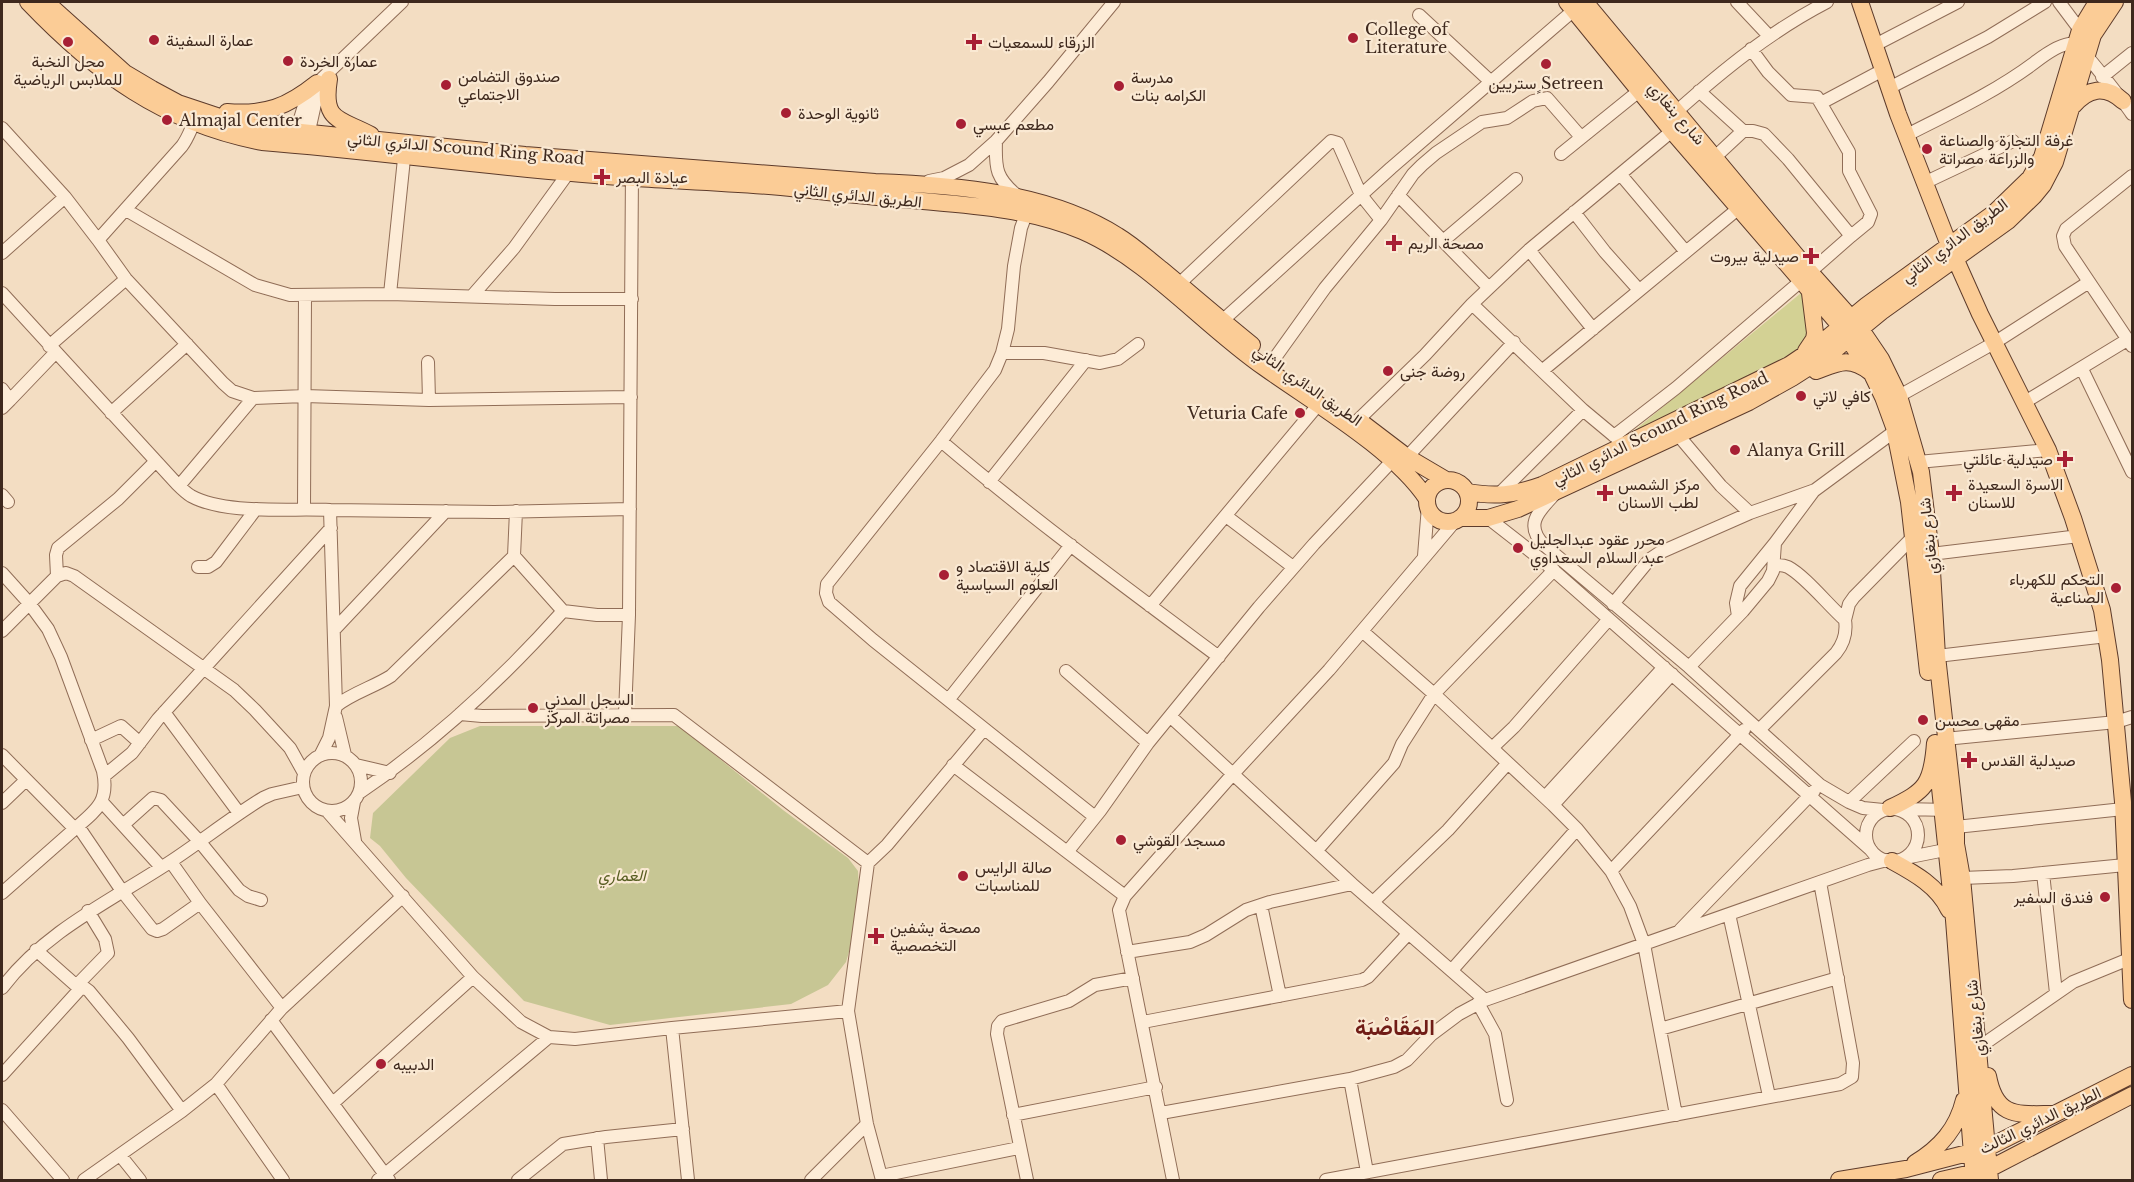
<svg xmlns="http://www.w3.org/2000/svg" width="2134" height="1182" viewBox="0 0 2134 1182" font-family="'Libre Baskerville',Vazirmatn,serif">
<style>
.green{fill:#d3d194}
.cemetery{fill:#c7c694}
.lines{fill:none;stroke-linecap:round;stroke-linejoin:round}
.minor-casing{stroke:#906d57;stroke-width:14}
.major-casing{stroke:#5d3b2b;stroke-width:18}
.minor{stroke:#fdecd7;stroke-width:12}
.major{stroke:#fbcc96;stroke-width:16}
.poi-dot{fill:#a71f34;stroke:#fae9d3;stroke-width:2}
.labels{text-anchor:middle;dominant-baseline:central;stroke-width:4.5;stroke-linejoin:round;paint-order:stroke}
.poi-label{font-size:16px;fill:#3e281d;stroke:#fae9d3;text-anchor:start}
.street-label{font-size:16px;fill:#3e281d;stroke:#fae9d3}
.park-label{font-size:16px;font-style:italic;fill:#575d21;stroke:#fae9d3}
.district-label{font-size:22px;font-weight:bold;fill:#701c16;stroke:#fae9d3}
</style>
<rect width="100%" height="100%" fill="#f3ddc2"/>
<path class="green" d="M1801,293L1809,305L1811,335L1792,357L1629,435Z"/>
<path class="cemetery" d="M480,726H679L783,810L848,858L858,871L859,890L856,928L846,962L828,985L791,1004L610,1025L524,1001L406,878L380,846L370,838L373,813L450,738Z"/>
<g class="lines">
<defs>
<path id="minor" d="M1737,2L1769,36
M2059,2L2080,30
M1419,15L1490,81
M1875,45L1958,2
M1751,49L1768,72L1791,95L1817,97L1849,152V171L1871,214L1868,222L1851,236
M2102,77L2132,53
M1889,88L1988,37L2045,2
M1699,91L1743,131
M1821,103L1883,70
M1676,112C1723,70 1771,31 1827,2
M2,128L65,197L98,240L126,279L223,383L232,391L253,398L305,396L429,400L631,397
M1907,135C1950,113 1995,92 2034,63C2043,56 2063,41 2075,44C2080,45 2126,105 2132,114
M294,139L306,99L310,90L402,2
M307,140L315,104L327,81
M996,141C995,169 996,179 1019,197
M1561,154L1639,91
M1715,157L1743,131H1753L1764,134L1788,159L1851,236L1810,272
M1621,175L1686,252
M2132,176L2066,229L2063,236L2065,246L2132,346
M929,181L944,178L969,165L996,141L1048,82L1114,2
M1924,183L2013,141
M1398,195L1489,288
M1028,209L1021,228L1014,266L1008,329L1002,353L995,370L941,441L827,584L826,593L829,602L873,640L1095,817
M126,210L255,285L290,295L390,294L555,299H632
M1574,212L1605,252L1639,290
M98,240L182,146C190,135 191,126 198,116
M1443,241L1516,179
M1529,250L1593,329
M2,253L65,197
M1179,284L1331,141L1338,143L1361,195L1381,220
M2,293L177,484C181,488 186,493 191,496C226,515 290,508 330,510L336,706L329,738L321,754
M390,294L405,149
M472,296L514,248L569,172
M1472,304L1583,410L1619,440
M1222,321L1391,168L1574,10
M49,346L126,279
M1002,353H1044L1100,363L1118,359L1138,344
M428,362L429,400
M1272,362L1325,288L1381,220L1413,174L1422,165L1436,153L1482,122L1507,118L1533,101L1547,98L1581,137
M2082,369L2132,472
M1543,370L1739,208
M2,389L10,400L55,353
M1899,396L1994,343L2089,282
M2025,402L2127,340
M2,408L10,400
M111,413L187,344
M1358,420L1425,355L1472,304L1529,250L1672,131
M1678,435L1721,486L1750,513
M1614,436L1676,388L1801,281
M941,441C1030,517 1125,587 1219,657
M1407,457L1514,342
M1918,462L2048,450
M989,482L1086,360
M179,486L253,398
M2,495L8,502
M1497,496L1583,410
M1553,496C1539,511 1524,525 1544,545L1689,667L1820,785L1849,802L1863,808L1883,810
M304,508L305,296
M330,510L494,512L630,509
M1226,516L1293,567
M1488,518L1543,561L1871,850
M1931,554L2079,536
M514,556L563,611
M1424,556L1428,506
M198,567H208L216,562L256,509
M2,573L29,603L48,629L61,657L103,771C109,800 98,809 78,826
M57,576L56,555L58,548L118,499L156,461
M1613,604L1650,559L1659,553L1750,513L1815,490L1895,431
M1150,606L1318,405
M1738,616L1736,603L1740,586L1775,543
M1845,620L1849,604L1854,597L1913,537
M334,630L446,511
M2,631L57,576L66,573L74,576L234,690L255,710L290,748L304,773
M1362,631L1434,694L1553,805L1577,829L1611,871L1630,906L1644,944L1676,1115
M1937,656L2107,636
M1689,667L1743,611L1768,581L1773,571L1775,543L1813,492
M1066,671L1148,743
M949,699L1071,545
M336,706C352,693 374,687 391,676L514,556L516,511
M164,712L239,813
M460,714L482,716L674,715L868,863
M625,714L629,615L632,170
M1170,716L1352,884L1485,1000L1868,865L1887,860
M336,717L345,755
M1759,730L1836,653C1844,643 1847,633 1845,620C1829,606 1805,576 1788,567C1783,565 1779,565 1774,565
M1945,739L2116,722L2132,717
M91,740L121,726L140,743
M1492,748L1514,727L1609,619
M303 782a29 29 0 1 1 58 0a29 29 0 1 1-58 0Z
M2,755L75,829
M356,765L390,773
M953,765L1125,896
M104,776L132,753L158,719L331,528
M359,793C433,743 504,677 563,611L597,615H629
M1545,797L1664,667
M102,802L161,867
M354,802L351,818L355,841
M1849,802L1914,741
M2,803L26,780
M1553,805L1672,674
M1866 835a26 26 0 1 1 52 0a26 26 0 1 1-52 0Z
M1901,809L1950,810
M327,811L473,977L521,1022L549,1037L575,1039L672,1028L688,1180
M123,825L153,798L161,800L200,842L239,890L248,896L261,900
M1956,827L2123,809
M1317,850L1394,763L1402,744L1434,694L1554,570
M1068,851L1100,811L1148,743L1259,607L1314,544L1392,461
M1905,858L1945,850L1952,846
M171,862L200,903
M1611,871L1744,730
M2043,873L2056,993
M1962,878L2013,876L2125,865
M2,893L78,826L122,891L152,929L157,931L163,929L200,903L282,1008
M1373,902L1448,830L1507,764
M1261,905L1280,996
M1729,914L1769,1096
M1680,930L1814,791
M36,950L80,989L85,988L89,991L128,1038L182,1111
M1127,952L1190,942L1206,935L1246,910L1270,902L1352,884
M1452,970L1577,829
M76,986L108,953L105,939L88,911
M2,988C47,929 113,900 173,860C203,840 232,817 263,798L272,794L303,787
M1478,1003L1495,1034L1507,1100
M271,1020L389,1180
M1143,1022L1362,980L1368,977L1408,934
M672,1028L848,1011
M1660,1029L1838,978
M1981,1046L2073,982L2129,959
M2,1075L80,989
M1350,1079L1367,1172
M216,1084L283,1180
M333,1103L473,977
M2,1110L63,1180
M1161,1113L1350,1079L1394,1067L1407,1060L1431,1035L1459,1014L1485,1000
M1013,1115L1156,1087
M597,1138L601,1180
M120,1155L140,1180
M881,1176L1019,1148
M84,1180L182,1111L216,1084L282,1008L403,896
M378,1180L549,1037
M518,1180L563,1144L606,1137L683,1129
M811,1180L867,1124
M882,1180L867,1124L848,1011L868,863L887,845L984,729
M1027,1180L997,1034L998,1026L1002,1021L1069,1001L1095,985L1133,978
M1173,1180L1119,910L1125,896L1232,775L1329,670L1456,520
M1326,1180L1840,1084L1852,1077L1853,1063L1820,882"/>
<path id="major" d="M28,2C96,73 163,123 262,142C386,152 510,170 635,178C684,181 733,183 781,187C821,191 861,196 901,199C963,205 1025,207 1082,231C1149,260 1204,326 1265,368C1314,403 1395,450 1427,499
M46,2L125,73L152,89L178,103L232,121L272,129L525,155L875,182C955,185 1049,192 1118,236C1133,245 1147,258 1161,269C1191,294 1221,320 1252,345
M1567,2L1672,131L1836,321L1872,374L1883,397L1894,427L1909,502L1928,672
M1585,2L1810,272L1860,328L1881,359L1899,396L1921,472L1931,554L1937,656L1956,827V844L1962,878L1990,1180
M1860,2L1898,114L1949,245
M329,79C322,123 340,118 371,135
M2073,106C2088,88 2105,85 2123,101
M227,112C266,115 287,107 317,83
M1955,258L1980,314L2048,450L2073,518L2102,610L2110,660L2123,802L2132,1000
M1806,351L1814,339L1815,333L1810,293
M1816,371C1838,363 1849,356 1870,372
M1361,422L1407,457L1446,480
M1427 501a21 21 0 1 1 42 0a21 21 0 1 1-42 0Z
M1467,492C1496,497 1514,495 1542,485L1789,365L1820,344L1867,305L1994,213L2030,178L2042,157L2080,30L2097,2
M1460,518H1488L1518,509L1749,402L1792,378L1831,353L1881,312L2008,221L2034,196L2043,185L2055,162L2093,35L2115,2
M1938,769L1954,920L1974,1180
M1890,808C1926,791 1932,784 1935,743
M1892,861C1914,873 1938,886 1949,910
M1988,1076C1996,1119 2018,1114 2054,1114
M1915,1163C1940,1148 1957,1129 1964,1100
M1839,1180L1906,1169L1987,1148L2132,1075
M1941,1180L1989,1169L2132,1095"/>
</defs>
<use href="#minor" class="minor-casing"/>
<use href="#major" class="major-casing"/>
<use href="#minor" class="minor"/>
<use href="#major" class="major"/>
</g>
<g class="poi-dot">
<circle cx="1353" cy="38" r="6"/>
<circle cx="154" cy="40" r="6"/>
<circle cx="68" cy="42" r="6"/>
<path d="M971 33h6v6h6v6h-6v6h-6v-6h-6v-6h6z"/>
<circle cx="288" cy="61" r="6"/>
<circle cx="1546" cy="64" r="6"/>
<circle cx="446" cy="85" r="6"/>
<circle cx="1119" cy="86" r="6"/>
<circle cx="786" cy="113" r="6"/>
<circle cx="167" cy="120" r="6"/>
<circle cx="961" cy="124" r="6"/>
<circle cx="1927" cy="149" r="6"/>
<path d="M599 168h6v6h6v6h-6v6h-6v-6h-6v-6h6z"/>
<path d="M1391 234h6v6h6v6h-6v6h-6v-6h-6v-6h6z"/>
<path d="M1808 247h6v6h6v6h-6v6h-6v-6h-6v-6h6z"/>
<circle cx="1388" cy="371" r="6"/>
<circle cx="1801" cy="396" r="6"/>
<circle cx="1300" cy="413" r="6"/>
<circle cx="1735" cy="450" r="6"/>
<path d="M2062 450h6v6h6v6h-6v6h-6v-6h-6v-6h6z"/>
<path d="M1602 484h6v6h6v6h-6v6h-6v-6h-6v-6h6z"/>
<path d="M1951 484h6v6h6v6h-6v6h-6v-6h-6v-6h6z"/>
<circle cx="1518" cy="548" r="6"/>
<circle cx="944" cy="575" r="6"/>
<circle cx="2116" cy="588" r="6"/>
<circle cx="533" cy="708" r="6"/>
<circle cx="1923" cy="720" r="6"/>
<path d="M1966 751h6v6h6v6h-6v6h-6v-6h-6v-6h6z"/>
<circle cx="1121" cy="840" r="6"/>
<circle cx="963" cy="876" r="6"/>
<circle cx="2105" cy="897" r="6"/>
<path d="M873 927h6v6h6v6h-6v6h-6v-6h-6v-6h6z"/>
<circle cx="381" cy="1064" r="6"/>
</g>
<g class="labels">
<g class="poi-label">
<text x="1365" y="29">College of<tspan x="1365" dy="18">Literature</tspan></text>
<text x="166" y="40">عمارة السفينة</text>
<text x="988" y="42">الزرقاء للسمعيات</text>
<text x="68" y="61" text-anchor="middle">محل النخبة<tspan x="68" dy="18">للملابس الرياضية</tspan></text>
<text x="300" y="61">عمارة الخردة</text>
<text x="458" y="76">صندوق التضامن<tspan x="458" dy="18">الاجتماعي</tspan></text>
<text x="1131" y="77">مدرسة<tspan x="1131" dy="18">الكرامه بنات</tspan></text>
<text x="1546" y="83" text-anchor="middle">ستريين ٍSetreen</text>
<text x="798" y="113">ثانوية الوحدة</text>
<text x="179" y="120">Almajal Center</text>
<text x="973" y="124">مطعم عبسي</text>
<text x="1939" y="140">غرفة التجارة والصناعة<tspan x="1939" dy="18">والزراعة مصراتة</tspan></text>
<text x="616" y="177">عيادة البصر</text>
<text x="1408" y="243">مصحة الريم</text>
<text x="1799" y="256" text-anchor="end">صيدلية بيروت</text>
<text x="1400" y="371">روضة جنى</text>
<text x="1813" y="396">كافي لاتي</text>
<text x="1288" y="413" text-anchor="end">Veturia Cafe</text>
<text x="1747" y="450">Alanya Grill</text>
<text x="2053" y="459" text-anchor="end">صيدلية عائلتي</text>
<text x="1618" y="484">مركز الشمس<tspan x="1618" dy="18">لطب الاسنان</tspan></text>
<text x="1968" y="484">الاسرة السعيدة<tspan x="1968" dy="18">للاسنان</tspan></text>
<text x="1530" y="539">محرر عقود عبدالجليل<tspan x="1530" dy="18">عبد السلام السعداوي</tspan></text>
<text x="956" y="566">كلية الاقتصاد و<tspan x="956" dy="18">العلوم السياسية</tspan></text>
<text x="2104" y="579" text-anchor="end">التحكم للكهرباء<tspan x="2104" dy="18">الصناعية</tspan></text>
<text x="545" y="699">السجل المدني<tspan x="545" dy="18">مصراتة المركز</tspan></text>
<text x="1935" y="720">مقهى محسن</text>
<text x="1981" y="760">صيدلية القدس</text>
<text x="1133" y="840">مسجد القوشي</text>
<text x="975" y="867">صالة الرايس<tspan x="975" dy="18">للمناسبات</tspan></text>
<text x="2093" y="897" text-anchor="end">فندق السفير</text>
<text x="890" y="927">مصحة يشفين<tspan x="890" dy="18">التخصصية</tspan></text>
<text x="393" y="1064">الدبيبه</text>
</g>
<g class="street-label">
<text transform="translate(1677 113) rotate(49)">شارع بنغازي</text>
<text transform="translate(466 148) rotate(5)">الدائري الثاني Scound Ring Road</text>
<text transform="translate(858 195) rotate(6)">الطريق الدائري الثاني</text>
<text transform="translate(1954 240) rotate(-37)">الطريق الدائري الثاني</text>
<text transform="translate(1308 385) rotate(35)">الطريق الدائري الثاني</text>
<text transform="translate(1660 428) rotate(-26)">الدائري الثاني Scound Ring Road</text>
<text transform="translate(1928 536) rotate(-96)">شارع بنغازي</text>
<text transform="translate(1975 1018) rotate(-96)">شارع بنغازي</text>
<text transform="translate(2040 1120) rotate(-26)">الطريق الدائري الثالث</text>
</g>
<g class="park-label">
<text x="622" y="875">الغماري</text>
</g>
<g class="district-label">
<text x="1395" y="1027">المَقَاصْبَة</text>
</g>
</g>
<rect width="2134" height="1182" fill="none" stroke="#3e281d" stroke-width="6"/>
</svg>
